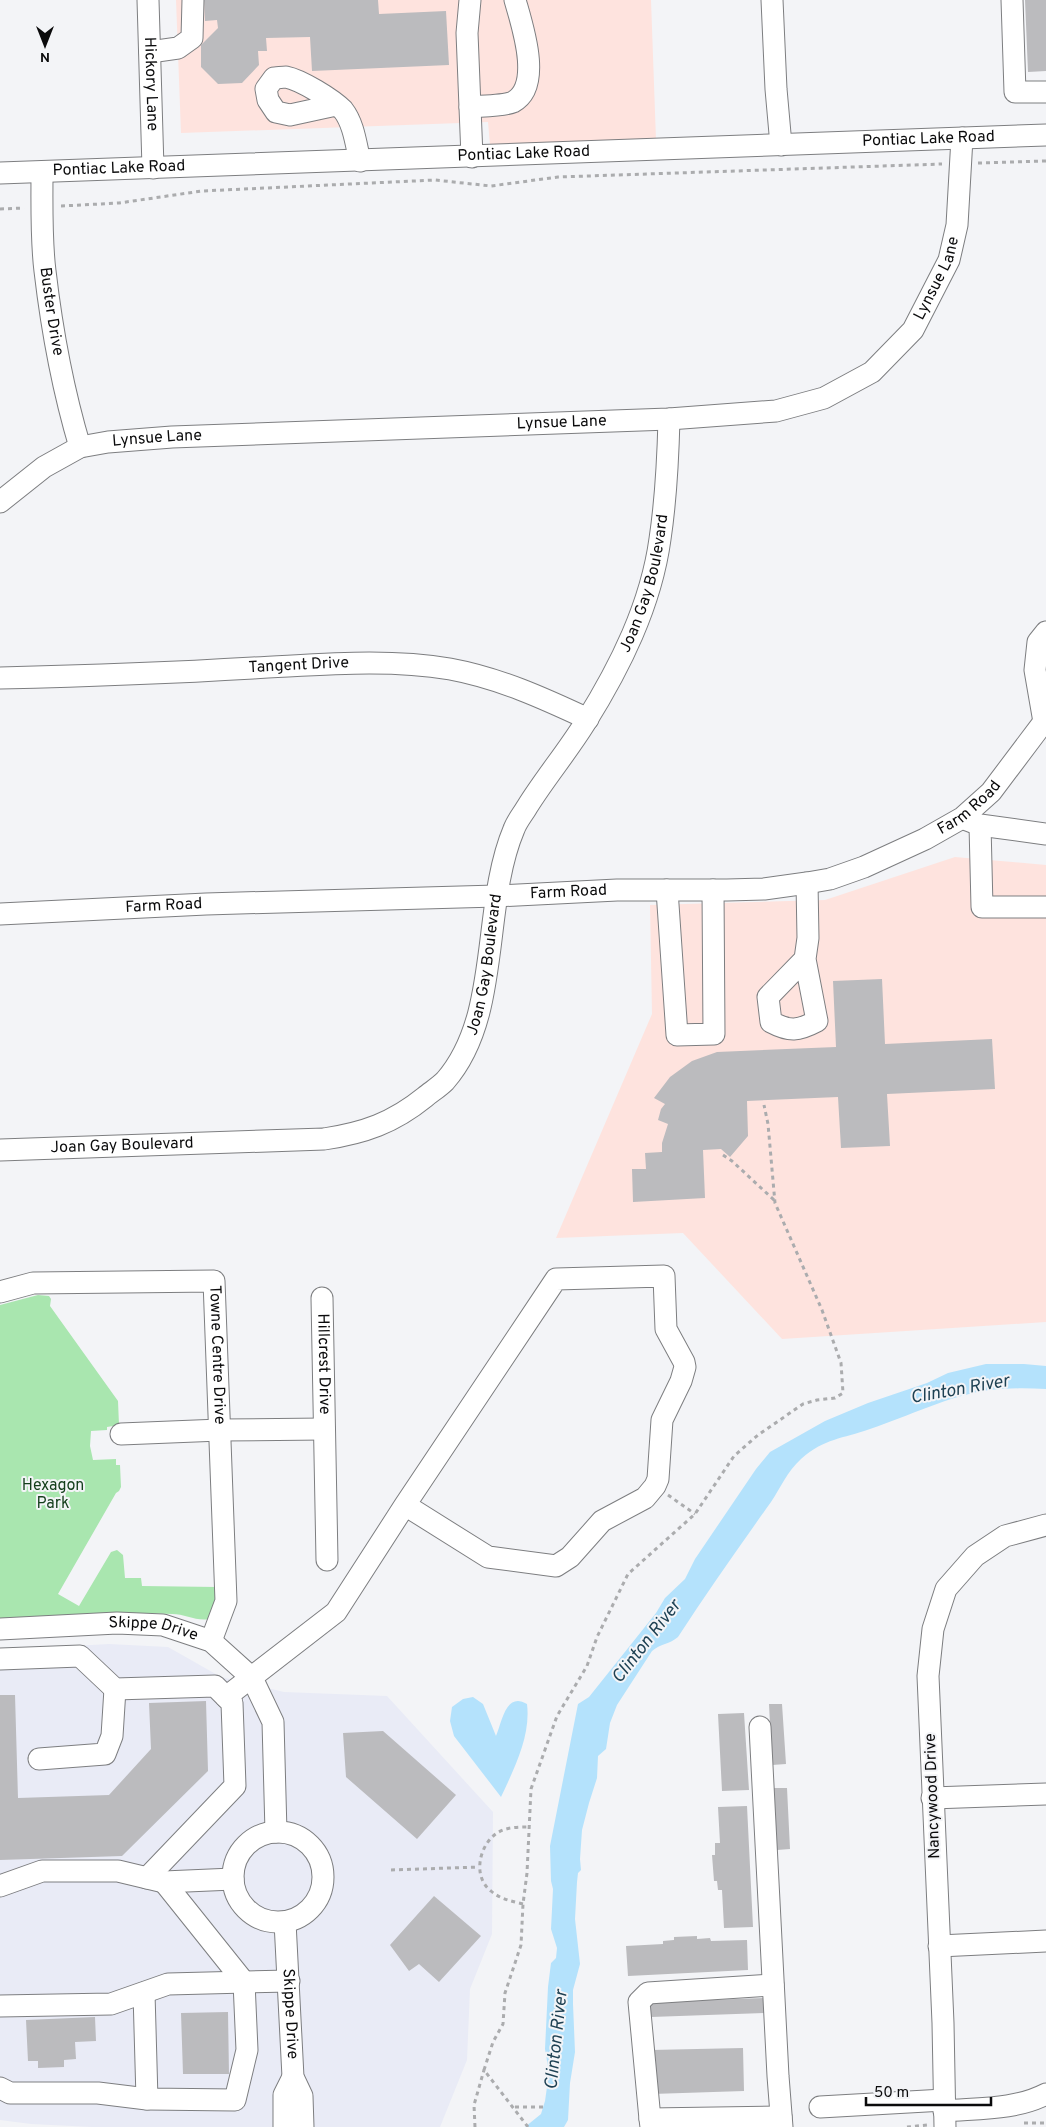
<svg xmlns="http://www.w3.org/2000/svg" width="1046" height="2127" viewBox="0 0 1046 2127" font-family="Overpass,sans-serif">
<style>
.built{fill:#e9ebf6}
.education{fill:#fee3de}
.green{fill:#a9e6af}
.water{fill:#b4e2fc}
.building{fill:#bbbbbe}
.lines{fill:none;stroke-linecap:round;stroke-linejoin:round}
.minor-casing{stroke:#7d7e80;stroke-width:23}
.path{stroke:#abacae;stroke-width:3;stroke-dasharray:4 4;stroke-linecap:butt}
.minor{stroke:#fff;stroke-width:21}
.labels{text-anchor:middle;dominant-baseline:central;stroke-width:4;stroke-linejoin:round;paint-order:stroke}
.street-label{font-size:16px;fill:#0b0b0c;stroke:#f3f4f7}
.park-label{font-size:16px;fill:#133e1b;stroke:#f3f4f7}
.water-label{font-size:18px;font-style:italic;fill:#1e4153;stroke:#f3f4f7}
</style>
<rect width="100%" height="100%" fill="#f3f4f7"/>
<path class="built" d="M109,1644L168,1647L221,1677L284,1692L387,1696L493,1812L492,1934L470,1989L467,2060L440,2127H92L31,2124L0,2120V1650Z"/>
<path class="education" d="M176,0H651L656,140L490,145L488,122L181,133Z
M955,857L1046,865V1322L782,1339L683,1233L556,1238L652,1014L650,905L825,900Z"/>
<path class="green" d="M38,1295L49,1296L51,1299L50,1306L118,1401L119,1425L107,1427V1430L91,1431L90,1446L93,1460L116,1459V1465H120L121,1487L119,1491L116,1493L58,1594L79,1606L111,1552L117,1550L123,1555L125,1578H141L142,1586L217,1587V1601L213,1618C199,1623 186,1614 172,1614C115,1612 57,1617 0,1619V1305Z"/>
<path class="water" d="M986,1364H1024L1046,1366V1389C1027,1388 1008,1388 989,1390C948,1396 909,1416 870,1429C842,1439 825,1438 801,1459C787,1472 781,1487 771,1502C739,1547 708,1591 678,1637C670,1644 660,1644 652,1651L617,1705L610,1723L606,1749L598,1756L597,1778L589,1803L582,1830L580,1859L581,1870L578,1873L577,1882L575,1919L580,1964L573,1990V2004L575,2052L570,2083L568,2120L564,2127H525L541,2114L545,2101L549,2073L545,2049L548,1987L551,1963L556,1958L557,1948L551,1929L553,1889L551,1881L550,1846L578,1704L589,1697L656,1613L665,1598L685,1579L695,1559L756,1469L770,1452L825,1421L868,1403L927,1383L948,1373Z
M473,1697L483,1704L496,1736C502,1722 506,1691 527,1704C531,1736 514,1769 501,1797L454,1736L450,1721L452,1707L463,1699Z"/>
<path class="building" d="M204,0H378L379,14L446,11L449,65L312,71L310,37L266,38L267,51H258L259,65L242,83L218,84L201,67V45L218,28L217,20L205,21Z
M1025,0H1046V71L1028,72Z
M882,979L885,1044L992,1039L995,1089L887,1094L890,1146L841,1148L838,1097L747,1101L748,1136L730,1157L721,1149L703,1150L705,1198L633,1202L632,1169H646L645,1153L662,1152V1143L668,1124L658,1120L661,1109L665,1104L654,1098L670,1077L692,1061L717,1052L836,1047L833,981Z
M0,1695H15L18,1798L109,1795L151,1749L149,1703L206,1701L208,1771L122,1856L0,1860Z
M769,1704H782L786,1764L772,1765Z
M744,1713L749,1790L722,1791L718,1714Z
M383,1731L456,1795L417,1839L346,1777L343,1733Z
M774,1788H787L790,1849L777,1850Z
M747,1806L753,1927L724,1928L722,1890H718L717,1881H714L712,1855H715V1843H720L718,1807Z
M434,1896L481,1936L439,1982L419,1964L409,1971L390,1945Z
M697,1936V1939L710,1938L711,1941L747,1940L748,1970L628,1976L626,1946L663,1944V1941L674,1940V1937Z
M765,1998V2013L651,2017L650,2002Z
M228,2012L229,2074H183L181,2013Z
M95,2017L96,2041L75,2042L76,2059L64,2060V2067L38,2068V2061H28L26,2020Z
M743,2048L744,2091L652,2094L651,2050Z"/>
<g class="lines">
<defs>
<g id="minor">
<path id="s1" d="M148,0L153,168"/>
<path d="M470,0L467,33L472,157"/>
<path d="M772,0L776,89L781,145"/>
<path d="M1012,0L1015,92H1046"/>
<path d="M150,52L178,48L192,38L193,0"/>
<path d="M336,105L290,115L276,112L268,100L266,89L274,78C278,78 282,77 286,77C301,80 332,99 343,110C354,124 356,145 360,161"/>
<path d="M470,107C480,106 504,106 513,102C543,86 522,25 515,0"/>
<path id="s2" d="M42,172C42,205 41,239 45,271C52,331 63,390 80,447"/>
<path id="s3" d="M0,173L1046,135"/>
<path id="s4" d="M0,502L44,467L80,447L108,442L172,437L669,419L776,411L824,398L872,372L913,330L949,260L957,225L962,138"/>
<path id="s5" d="M0,678C85,676 169,673 253,668C318,665 385,658 450,669C499,678 543,698 588,719"/>
<path d="M1044,722L1035,670L1038,642L1046,632"/>
<path d="M967,820L980,825L1046,834"/>
<path d="M980,825L982,907H1046"/>
<path d="M667,890L677,1035L714,1034L713,890"/>
<path id="s6" d="M0,914L206,904L496,896L617,890H727L764,889L807,883L830,879L864,867L925,839L962,818L991,792L1046,719"/>
<path d="M805,959L768,997L771,1022C790,1032 798,1031 817,1021L805,959L808,938L807,883"/>
<path id="s7" d="M0,1150L324,1139C364,1133 393,1123 425,1097C431,1092 439,1087 445,1081C502,1016 481,907 514,829C517,821 523,814 527,807C545,778 567,752 585,723C620,667 651,605 660,539C666,499 668,459 669,419"/>
<path id="s8" d="M0,1292L33,1283L214,1281L226,1601L211,1641"/>
<path id="s9" d="M322,1298L327,1560"/>
<path d="M121,1434L220,1430L324,1429"/>
<path id="s10" d="M0,1629L117,1623L163,1625L211,1641L252,1678L273,1722L276,1832"/>
<path d="M0,1659L80,1656L115,1689L215,1686L232,1703L235,1786L147,1878"/>
<path d="M226,1697L336,1612L405,1505L556,1279L664,1276L666,1329L684,1362L685,1367L681,1381L662,1420L658,1479L655,1486L645,1498L602,1521L570,1557L556,1566L488,1557L405,1505"/>
<path d="M760,1727L778,2076L782,2127"/>
<path d="M39,1759L105,1754L112,1736L115,1689"/>
<path d="M932,1798L1046,1794"/>
<circle cx="278" cy="1877" r="45"/>
<path d="M0,1886L42,1871H118L164,1882L233,1879"/>
<path id="s11" d="M285,1922L293,2077L302,2096L303,2127"/>
<path d="M939,1946L1046,1941"/>
<path d="M144,1993L147,2099"/>
<path d="M0,2006L111,2004L168,1984L289,1981"/>
<path d="M0,2088L10,2093H98L147,2099L235,2100L247,2050L244,1982L164,1882"/>
<path d="M820,2107L944,2100"/>
<path d="M944,2111C979,2108 1015,2110 1046,2094"/>
<path d="M650,2119L639,2002L648,1993L773,1985"/>
<path d="M284,2127V2095L293,2077"/>
<path d="M651,2127L650,2119L781,2117"/>
<path d="M945,2127L943,2023L928,1676L933,1629L946,1589L975,1556L1005,1536L1046,1525"/>
</g>
</defs>
<use href="#minor" class="minor-casing"/>
<path class="path" d="M978,163L1046,161
M61,206L119,203L202,191L435,180L491,186L558,177L942,164
M0,209L24,208
M723,1155L732,1161L774,1200
M668,1495L695,1514
M391,1870L479,1867
M523,1904C511,1901 500,1899 491,1891C470,1875 481,1838 503,1830C511,1827 521,1827 530,1827
M515,2107H543
M1024,2123H1046
M475,2127L474,2105L484,2070
M528,2127L484,2070L493,2042L503,2024L505,1993L521,1945L523,1904L527,1873L531,1789L557,1716L587,1666L597,1637L628,1574L695,1514L734,1456L758,1435L803,1404L817,1400L835,1398L843,1393L841,1363L822,1310L775,1203L768,1124L764,1105
M907,2127L928,2125"/>
<use href="#minor" class="minor"/>
</g>
<g class="labels">
<g class="street-label">
<text stroke="none"><textPath href="#s1" startOffset="84">Hickory Lane</textPath></text>
<text stroke="none"><textPath href="#s3" startOffset="929">Pontiac Lake Road</textPath></text>
<text stroke="none"><textPath href="#s3" startOffset="524">Pontiac Lake Road</textPath></text>
<text stroke="none"><textPath href="#s3" startOffset="119">Pontiac Lake Road</textPath></text>
<text stroke="none"><textPath href="#s4" startOffset="1015">Lynsue Lane</textPath></text>
<text stroke="none"><textPath href="#s2" startOffset="140">Buster Drive</textPath></text>
<text stroke="none"><textPath href="#s4" startOffset="580">Lynsue Lane</textPath></text>
<text stroke="none"><textPath href="#s4" startOffset="175">Lynsue Lane</textPath></text>
<text stroke="none"><textPath href="#s7" startOffset="1006">Joan Gay Boulevard</textPath></text>
<text stroke="none"><textPath href="#s5" startOffset="299">Tangent Drive</textPath></text>
<text stroke="none"><textPath href="#s6" startOffset="989">Farm Road</textPath></text>
<text stroke="none"><textPath href="#s6" startOffset="569">Farm Road</textPath></text>
<text stroke="none"><textPath href="#s6" startOffset="164">Farm Road</textPath></text>
<text stroke="none"><textPath href="#s7" startOffset="586">Joan Gay Boulevard</textPath></text>
<text stroke="none"><textPath href="#s7" startOffset="122">Joan Gay Boulevard</textPath></text>
<text stroke="none"><textPath href="#s8" startOffset="289">Towne Centre Drive</textPath></text>
<text stroke="none"><textPath href="#s9" startOffset="66">Hillcrest Drive</textPath></text>
<text stroke="none"><textPath href="#s10" startOffset="154">Skippe Drive</textPath></text>
<text transform="translate(933 1796) rotate(-92)">Nancywood Drive</text>
<text stroke="none"><textPath href="#s11" startOffset="92">Skippe Drive</textPath></text>
</g>
<g class="park-label">
<text x="53" y="1486">Hexagon<tspan x="53" dy="18">Park</tspan></text>
</g>
<g class="water-label">
<text transform="translate(960 1390) rotate(-10)">Clinton River</text>
<text transform="translate(647 1642) rotate(-52)">Clinton River</text>
<text transform="translate(557 2040) rotate(-84)">Clinton River</text>
</g>
</g>
<g transform="translate(45 45) rotate(180)" stroke="#f3f4f7" stroke-width="4" paint-order="stroke">
<path d="M0-4L9 19L0 12L-9 19Z" fill="#0b0b0c"/>
<text y="-8" font-size="14" font-weight="bold" text-anchor="middle" fill="#0b0b0c">N</text>
</g>
<path d="M866 2097v8h125v-8" fill="none" stroke="#0b0b0c" stroke-width="2.5"/>
<text x="874" y="2097" font-size="15" fill="#0b0b0c" stroke="#f3f4f7" stroke-width="4" paint-order="stroke">50 m</text>
</svg>
